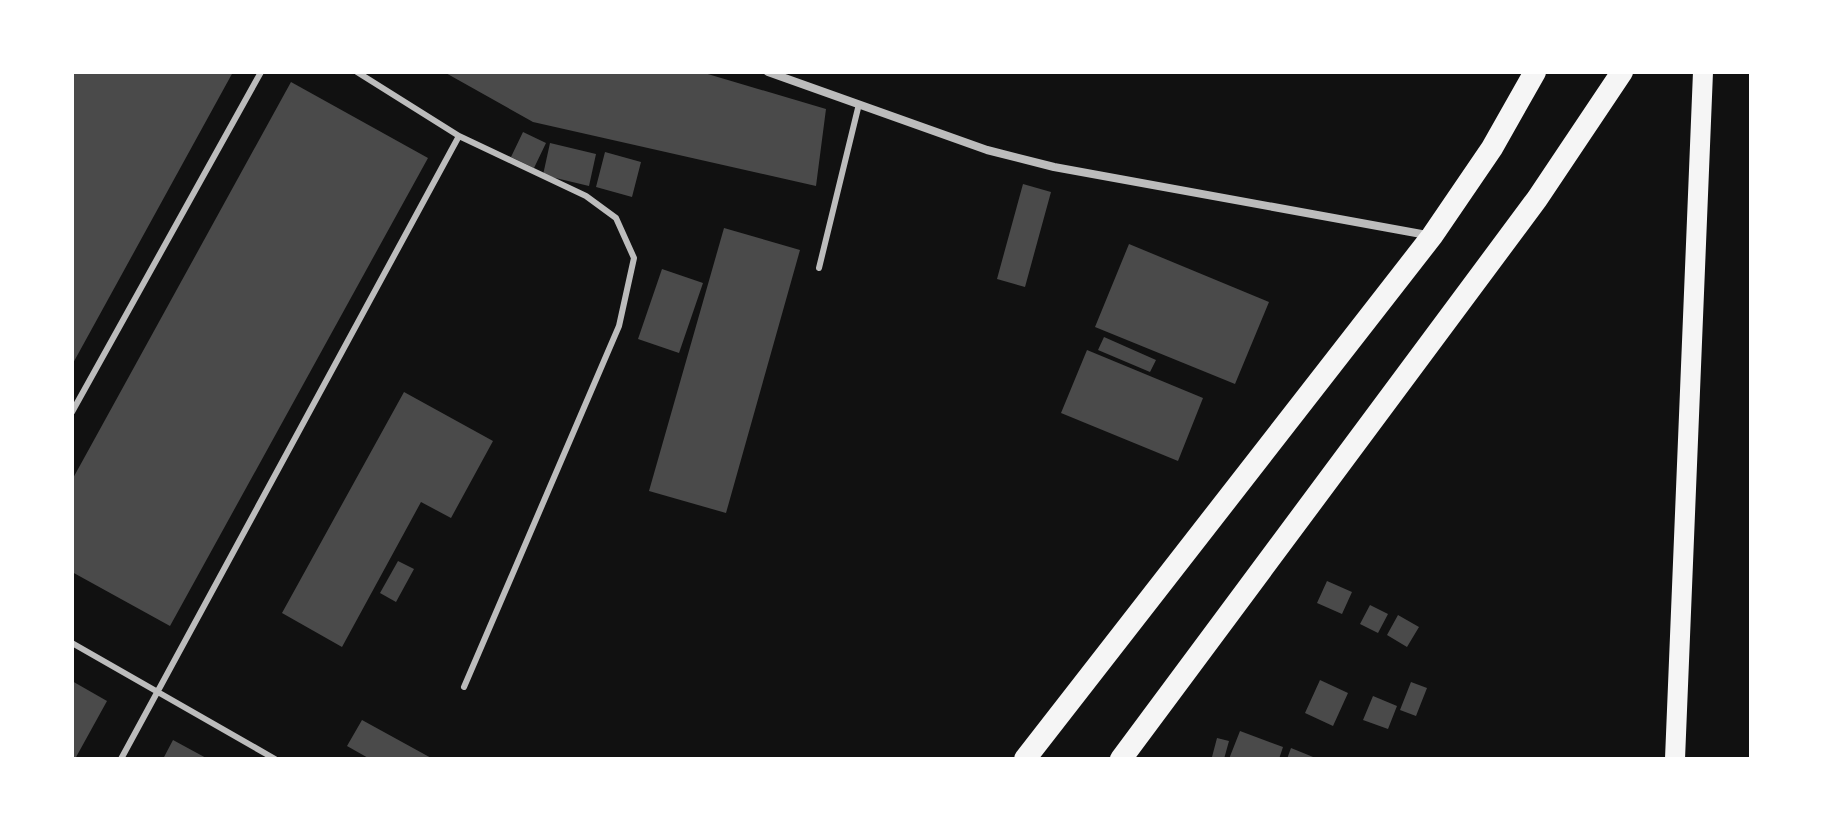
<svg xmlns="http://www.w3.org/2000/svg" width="1823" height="831" viewBox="0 0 1823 831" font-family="'Nunito Sans',sans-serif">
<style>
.building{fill:#4a4a4a}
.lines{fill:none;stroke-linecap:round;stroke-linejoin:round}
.service{stroke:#bcbcbc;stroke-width:6}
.minor{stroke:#bcbcbc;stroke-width:8}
.primary{stroke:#f5f5f5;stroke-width:20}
.trunk{stroke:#f5f5f5;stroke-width:22}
</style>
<rect width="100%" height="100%" fill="#111"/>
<path class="building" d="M72,72H233L72,365Z
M444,72H701L826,109L816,186L533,122Z
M291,82L428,158L170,626L72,572V480Z
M523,132L546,143L534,168L511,157Z
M550,143L596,154L589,186L543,175Z
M605,152L641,162L632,197L596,187Z
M1023,184L1051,192L1025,287L997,279Z
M724,228L800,250L726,513L649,491Z
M1129,244L1269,302L1235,384L1095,327Z
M662,269L703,283L679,353L638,339Z
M1104,337L1156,360L1150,372L1098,350Z
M1087,350L1203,398L1178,461L1061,413Z
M404,392L493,441L451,518L421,502L342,647L282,613Z
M398,561L414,569L396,602L380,593Z
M1327,581L1352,592L1342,614L1317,603Z
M1370,605L1388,614L1378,633L1360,624Z
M1398,615L1419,627L1407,647L1387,635Z
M1320,680L1348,693L1333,726L1305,713Z
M72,681L107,701L75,759H72Z
M1411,682L1427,688L1416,716L1400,710Z
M1373,696L1397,706L1388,729L1363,720Z
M362,720L433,759H370L347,746Z
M1240,731L1283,747L1279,759H1229Z
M1217,738L1229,741L1224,759L1212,757Z
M173,740L208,759H163Z
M1291,748L1318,759H1287Z"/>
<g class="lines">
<path class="service" d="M357,72L459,136L586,196L616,218L634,258L619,326L464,687
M819,268L859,104
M72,412L261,72
M72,643L275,759
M121,759L459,136"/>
<path class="minor" d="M768,72L987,150L1054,167L1427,235"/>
<path class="primary" d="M1675,759L1703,72"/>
<path class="trunk" d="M1025,759L1432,236L1492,148L1535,72
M1121,759L1537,199L1622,72"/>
</g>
<rect width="1823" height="831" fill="none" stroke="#ffffff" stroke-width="148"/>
</svg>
